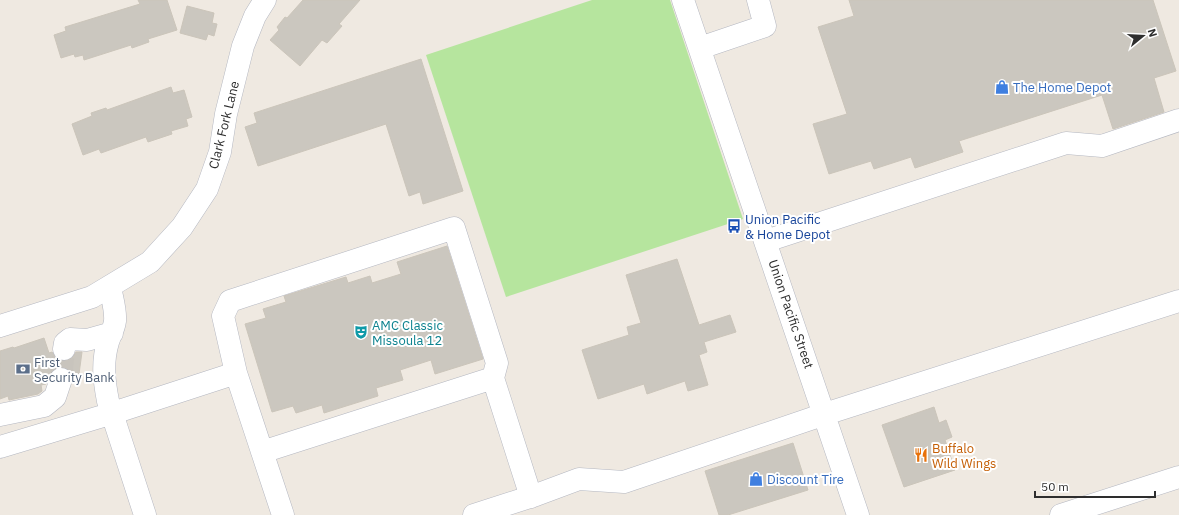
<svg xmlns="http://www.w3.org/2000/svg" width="1179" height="515" viewBox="0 0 1179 515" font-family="'IBM Plex Sans',sans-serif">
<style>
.green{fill:#b6e59e}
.building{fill:#cbc7bf;stroke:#cbc5ba}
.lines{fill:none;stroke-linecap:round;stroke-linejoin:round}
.minor-tunnel{stroke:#c8c4bd;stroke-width:22;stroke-dasharray:22 11;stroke-linecap:butt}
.minor-casing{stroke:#b4b7c1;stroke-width:23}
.minor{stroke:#fff;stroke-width:22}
.labels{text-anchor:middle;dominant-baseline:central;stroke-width:4;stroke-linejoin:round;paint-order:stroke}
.shop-label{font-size:13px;fill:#366cbe;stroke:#fff;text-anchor:start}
.street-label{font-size:13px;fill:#2e2e2e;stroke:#fff}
.transit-label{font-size:13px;fill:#164399;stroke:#fff;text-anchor:start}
.culture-label{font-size:13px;fill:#0d838f;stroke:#fff;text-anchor:start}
.service-label{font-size:13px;fill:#4e5e75;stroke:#fff;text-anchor:start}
.food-label{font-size:13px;fill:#c56008;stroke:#fff;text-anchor:start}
</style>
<rect width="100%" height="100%" fill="#efe9e1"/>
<path class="green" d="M592,0H670L743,219L506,297L426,55Z"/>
<path class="building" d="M138,0H167L177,30L148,39L149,42L132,48L131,45L84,60L83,55L75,57L74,54L61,58L54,35L66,31L65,27L140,4Z
M303,0H360L339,24L342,26L327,43L322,40L300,66L270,40L279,30L277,27L285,17L287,18Z
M849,0H1153L1176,71L1154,78L1164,112L1113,129L1102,95L959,141L963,152L915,168L911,157L874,169L871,161L829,174L813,124L847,114L818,27L854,16Z
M187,6L214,13L212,23L217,24L214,36L208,34L206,40L180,33Z
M421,59L463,191L423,204L420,192L409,196L386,124L258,166L245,127L257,123L254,113Z
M171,87L173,93L184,90L192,117L186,119L188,126L171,131L172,134L148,142L146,137L101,153L99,149L83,155L72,124L92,116L91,113L106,108L107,110Z
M447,246L483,359L435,374L431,360L400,370L403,380L376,388L378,396L324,413L322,405L296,413L293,406L272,412L245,324L266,318L263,309L286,302L284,296L346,277L348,283L370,276L372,283L401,274L397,262Z
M677,259L699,325L730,315L736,332L704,342L707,352L699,355L708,385L688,391L685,381L647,394L644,384L598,399L582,350L629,335L627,327L641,323L626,275Z
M44,338L49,353L52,352L56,358L62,361H69L73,357L76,352H82L79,374L73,376L70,370L65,367H58L52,370L46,384L41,385L42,391L38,394L9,400L8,396L0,399V351L13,347L14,348Z
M934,407L939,423L946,420L952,437L945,440L955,470L904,487L882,425Z
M793,443L808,490L728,515H719L705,471Z"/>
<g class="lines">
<path class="minor-tunnel" d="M61,379L64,349"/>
<defs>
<path id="minor" d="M683,0L858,515
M700,48L765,26L758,0
M766,241L1066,143L1102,146L1179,120
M110,287C112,298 116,310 115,321C114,329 110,335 108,342C102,362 104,381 108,401L145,515
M0,326L92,297L150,262L182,227L207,189L220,152L226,114L243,46L255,16L265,0
M64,349L65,343L70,339L87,340L112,333
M236,373L223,316L230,301L454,228L497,363L493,378
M0,415L44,406L55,397L61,379
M0,447L113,413L236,373L283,515
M262,452L493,378L531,497
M474,515L536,495L579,479L624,482L825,414L1179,301
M1061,515L1179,477"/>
</defs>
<use href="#minor" class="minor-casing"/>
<use href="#minor" class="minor"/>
</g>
<defs>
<symbol id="shop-bare" viewBox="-9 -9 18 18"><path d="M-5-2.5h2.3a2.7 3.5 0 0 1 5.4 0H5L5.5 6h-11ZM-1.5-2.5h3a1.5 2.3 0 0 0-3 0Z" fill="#3f7fe0" stroke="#fff" stroke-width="2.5" paint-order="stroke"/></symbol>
<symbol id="bus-bare" viewBox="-9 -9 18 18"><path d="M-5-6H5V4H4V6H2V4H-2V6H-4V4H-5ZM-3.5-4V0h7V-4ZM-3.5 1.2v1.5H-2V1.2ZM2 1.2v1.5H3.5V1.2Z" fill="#1a4fb4" stroke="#fff" stroke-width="2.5" paint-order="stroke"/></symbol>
<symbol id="theatre-bare" viewBox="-9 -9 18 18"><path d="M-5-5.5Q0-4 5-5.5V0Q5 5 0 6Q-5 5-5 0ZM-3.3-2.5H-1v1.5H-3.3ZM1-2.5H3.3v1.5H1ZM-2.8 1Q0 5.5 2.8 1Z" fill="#0f9aa8" stroke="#fff" stroke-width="2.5" paint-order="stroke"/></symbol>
<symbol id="bank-bare" viewBox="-9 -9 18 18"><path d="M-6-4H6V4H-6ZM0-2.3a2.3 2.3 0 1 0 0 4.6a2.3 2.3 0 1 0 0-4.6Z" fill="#5c6f8a" stroke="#fff" stroke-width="2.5" paint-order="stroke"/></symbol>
<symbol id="restaurant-bare" viewBox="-9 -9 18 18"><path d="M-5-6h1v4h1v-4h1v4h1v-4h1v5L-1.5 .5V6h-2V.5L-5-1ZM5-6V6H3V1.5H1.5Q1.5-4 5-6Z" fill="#e8710a" stroke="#fff" stroke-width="2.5" paint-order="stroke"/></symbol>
</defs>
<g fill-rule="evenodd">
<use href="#shop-bare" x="992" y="77" width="20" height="20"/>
<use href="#bus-bare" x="724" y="216" width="20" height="20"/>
<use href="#theatre-bare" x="351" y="322" width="20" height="20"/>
<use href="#bank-bare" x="13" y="359" width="20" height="20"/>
<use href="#restaurant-bare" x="911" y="445" width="20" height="20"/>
<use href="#shop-bare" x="746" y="469" width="20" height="20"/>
</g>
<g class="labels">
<g class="shop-label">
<text x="1013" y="87">The Home Depot</text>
<text x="767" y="479">Discount Tire</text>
</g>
<g class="street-label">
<text transform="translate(224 125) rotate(-76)">Clark Fork Lane</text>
<text transform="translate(791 314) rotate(71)">Union Pacific Street</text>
</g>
<g class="transit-label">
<text x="745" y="219">Union Pacific<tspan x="745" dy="15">&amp; Home Depot</tspan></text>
</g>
<g class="culture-label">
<text x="372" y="325">AMC Classic<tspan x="372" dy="15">Missoula 12</tspan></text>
</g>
<g class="service-label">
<text x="34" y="362">First<tspan x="34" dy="15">Security Bank</tspan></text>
</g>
<g class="food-label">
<text x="932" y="448">Buffalo<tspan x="932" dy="15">Wild Wings</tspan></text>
</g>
</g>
<g transform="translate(1143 36) rotate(72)" stroke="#ffffff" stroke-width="3" paint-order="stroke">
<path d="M0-3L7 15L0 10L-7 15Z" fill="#2e2e2e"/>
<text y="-6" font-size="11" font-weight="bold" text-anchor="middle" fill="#2e2e2e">N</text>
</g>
<path d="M1035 491v6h120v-6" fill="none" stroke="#2e2e2e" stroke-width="2"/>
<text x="1041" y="491" font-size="12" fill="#2e2e2e" stroke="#ffffff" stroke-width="3" paint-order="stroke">50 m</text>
</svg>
